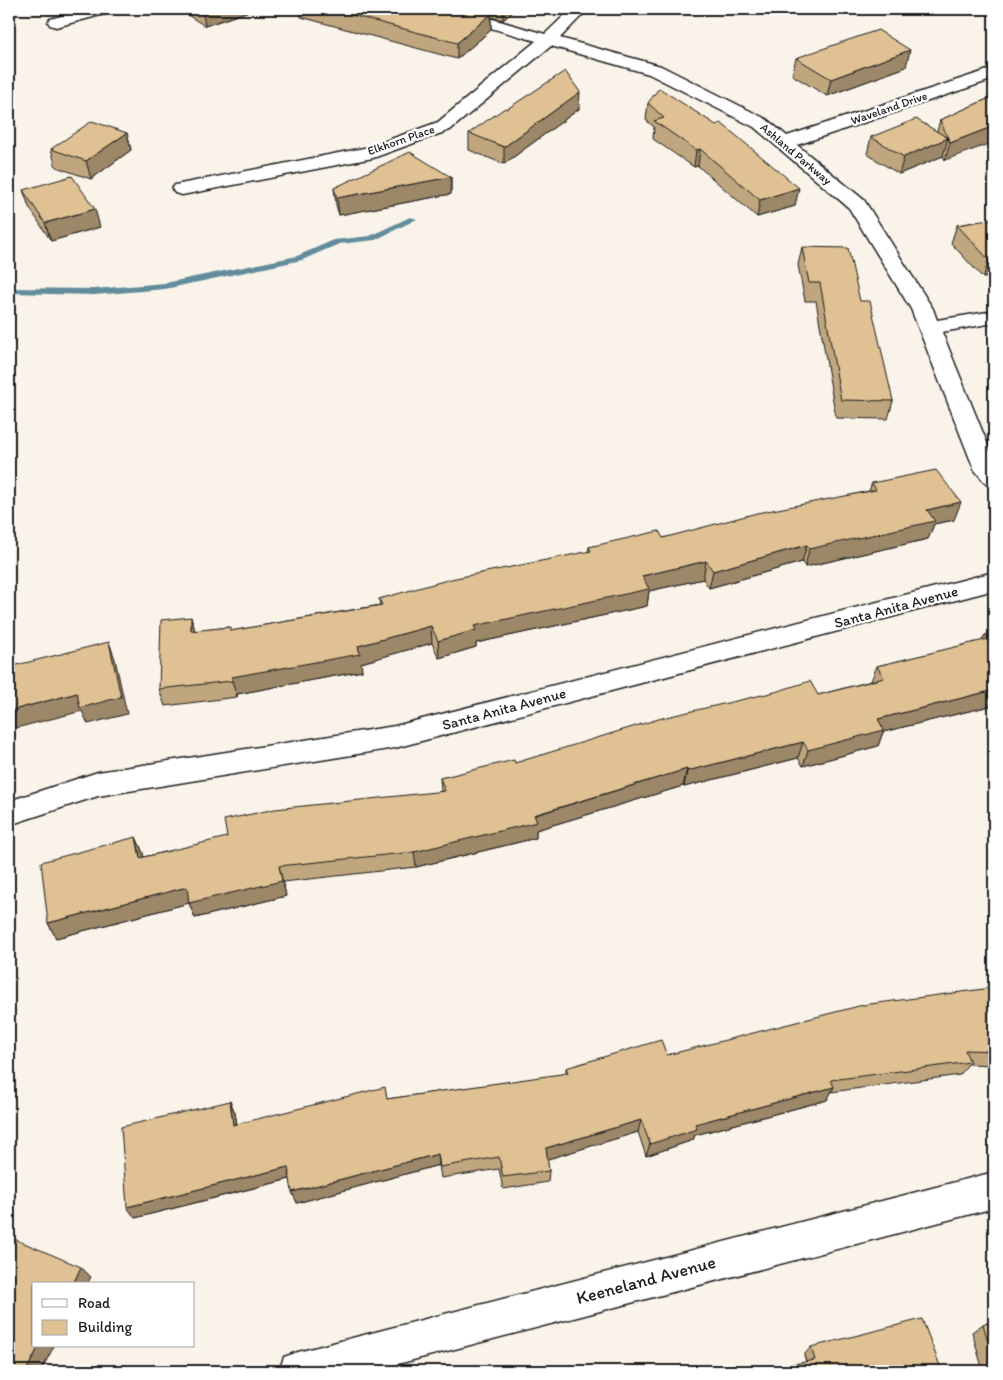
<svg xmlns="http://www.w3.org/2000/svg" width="1003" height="1380" viewBox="0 0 1003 1380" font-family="Itim,sans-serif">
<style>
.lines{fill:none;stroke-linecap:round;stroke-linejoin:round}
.stream{fill:#628c9c;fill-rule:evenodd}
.minor-casing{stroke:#1c1c1c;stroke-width:3}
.minor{fill:#fff;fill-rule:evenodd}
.wall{fill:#c0a67e;stroke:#1c1c1c}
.shaded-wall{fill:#9c8767;stroke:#1c1c1c}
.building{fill:#dfc193;stroke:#1c1c1c}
.labels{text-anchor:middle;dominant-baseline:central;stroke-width:4.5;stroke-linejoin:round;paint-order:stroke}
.far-street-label{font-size:12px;fill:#1c1c1c;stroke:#fff}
.street-label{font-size:15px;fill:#1c1c1c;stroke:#fff}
.near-street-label{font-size:18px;fill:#1c1c1c;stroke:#fff}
</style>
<rect width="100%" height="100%" fill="#f9f3e9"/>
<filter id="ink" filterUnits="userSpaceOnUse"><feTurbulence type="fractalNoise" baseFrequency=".02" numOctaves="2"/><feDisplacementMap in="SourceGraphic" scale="10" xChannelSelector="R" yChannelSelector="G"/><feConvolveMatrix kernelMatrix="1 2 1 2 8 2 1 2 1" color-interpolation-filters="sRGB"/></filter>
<g filter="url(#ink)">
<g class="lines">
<path class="stream" d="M410,217L417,219L375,240L339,244L302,260L165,289L94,295L9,293V288L94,289L165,283L297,256L334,240L370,236Z"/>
<defs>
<path id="minor" d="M88,9H114L112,12L56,27L50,25L48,22L50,19Z
M433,9H458L545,34L571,9H588L560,38L661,66L766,119L787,136L994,68V79L797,145L864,200L933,309L937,320L994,311V323L942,332L994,460V486L986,484L974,469L911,309L849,208L754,127L649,74L551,46L450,130L373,158L182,195L175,193L172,189L175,185L369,147L438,122L536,41L435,12Z
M994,572V590L395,748L98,796L9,825V801L98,772L395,726Z
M994,1172V1208L371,1371H279L284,1357L298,1352Z"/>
</defs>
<use href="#minor" class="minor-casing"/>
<use href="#minor" class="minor"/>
</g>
<path class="wall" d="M178,9H255L205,26Z
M300,9H516L503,20L491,17V30L457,59L301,17Z
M796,58L906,67L827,96L792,75Z
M994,96L945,160L943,156L899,174L867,154L871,137L937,131L940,120Z
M648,103L795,206L757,217L698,166L694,167L653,139L654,127L646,120Z
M579,109L504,164L469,150V133Z
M127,133L131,150L91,179L56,167L51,149Z
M451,177V194L339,215L336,205L334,188Z
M23,190L100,227L51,241L29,207Z
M994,219V276L983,278L951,243L957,225Z
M802,247L860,301L893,401L888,419L836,418L816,301H805L798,265Z
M872,483L954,520L934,524L928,539L805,567L802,562L709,588L703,579L649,591L647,606L476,643V647L439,658L432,643L361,663L362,671L237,694V697L165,706L159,689L191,617L195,631L230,627L231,631L380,605L379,599L588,552L589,547L663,538L869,491Z
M994,633V705L883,732L878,746L803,766L798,758L684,787L683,786L536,830V838L416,867L283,882L286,896L195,918L189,903L56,938L48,923L136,837L143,853V857L441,792L440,778L515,763L818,695L871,681L877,666L982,641L985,635Z
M990,983H994V1065L968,1064L960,1075L831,1092L827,1100L695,1135L693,1140L646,1156L638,1132L547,1159L549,1171L548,1182L503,1189L499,1169L441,1178L439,1165L297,1203L290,1179L135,1218L230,1101L235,1113L237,1124L387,1099L566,1074V1068L667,1055L985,989Z
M994,1322V1371H983L972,1332L983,1324Z
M811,1347L942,1371L806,1362L804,1355Z"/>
<path class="shaded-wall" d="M202,9H255L205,26Z
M503,9H516L503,20Z
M491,14V30L457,59V43Z
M910,50L906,67L827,96L831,79Z
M580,92L579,109L504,164V147Z
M994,126V142L945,160L950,143Z
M127,133L131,150L91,179L86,161Z
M948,138L943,156L899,174L904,157Z
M700,149L698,166L694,167L696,150Z
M451,177V194L339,215L337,198Z
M799,188L795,206L757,217L760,200Z
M95,209L100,227L51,241L45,223Z
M989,260H994V276L983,278Z
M961,502L954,520L934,524L928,539L805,567L809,549L927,510Z
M807,545L802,562L709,588L713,571Z
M706,561L703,579L649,591L647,606L476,643V647L439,658L438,641L474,626L642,576Z
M191,617L196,634L191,631Z
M431,626L432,643L361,663L362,671L237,694V697L232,681V677L358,646Z
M109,642L115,659L127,714L88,724L82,711L12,729L15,735L9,738V711L77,693Z
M994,690V705L883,732L878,746L803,766L808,750L878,719Z
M803,742L798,758L684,787L687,771Z
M687,769L683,786L536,830V838L416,867L414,852Z
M136,837L143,853L146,873L140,858Z
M279,866L286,896L195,918L189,903Z
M187,887L193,902L56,938L48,923Z
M834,1087L827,1100L695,1135L693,1140L646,1156L650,1144L695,1124Z
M230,1101L235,1113L239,1137L233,1125Z
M641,1120L638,1132L545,1160L546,1148Z
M438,1154L439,1165L297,1203L292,1192Z
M288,1167L293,1178L135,1218L127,1207Z
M81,1267L91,1277L87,1284H73Z
M39,1346H54L41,1371H26Z"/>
<path class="building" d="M329,9H473L491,14L457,43Z
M878,30L910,50L831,79L796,58Z
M565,71L580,92L504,147L469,133L505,108L507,109Z
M659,88L716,125L721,123L799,188L760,200L700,149L696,150L654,121L664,118L648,103Z
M994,96V126L950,143L948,138L904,157L871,137L916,119L948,138L940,120Z
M92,121L127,133L86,161L51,149Z
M410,152L451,177L337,198L334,188Z
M72,176L95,209L45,223L23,190Z
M994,219V260H989L957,225Z
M802,247L848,248L860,301H870L893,401L841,400L820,283H809Z
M936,470L961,502L927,510L935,521L809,549L807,545L713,571L706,561L642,576L649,589L474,626L476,630L438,641L431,626L358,646L360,654L232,677V681L159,689L161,620L191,617V631L230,627V631L382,605L379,599L451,579L591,551L589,547L659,531L663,538L757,513L876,490L872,483Z
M994,633V690L878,719L884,730L808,750L803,742L687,771V769L534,815L537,822L414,852L279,866L282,881L189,903L187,887L48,923L41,862L136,837L140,858L227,837L224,820L275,809L445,791L440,778L514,760L515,763L662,718L775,692L810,681L818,695L884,678L877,666L988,639L985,635Z
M109,642L121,697L80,708L77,693L9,711V667Z
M990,983H994V1051L965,1050L970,1062L831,1080L834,1087L695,1124L697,1129L650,1144L641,1120L546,1148L549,1171L503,1177L499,1157L440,1167L438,1154L292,1192L288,1167L127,1207L121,1127L230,1101L233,1125L385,1087L387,1099L568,1073L566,1068L661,1040L667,1055L863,1005L991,988Z
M12,1238L81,1267L73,1284H34V1346H39L26,1371H9V1244Z
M922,1319L942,1371H756L815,1360L811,1347Z
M994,1322V1362L983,1324Z"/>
</g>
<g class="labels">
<g class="far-street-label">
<text transform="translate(889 108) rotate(-19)">Waveland Drive</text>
<text transform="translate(401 140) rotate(-19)">Elkhorn Place</text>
<text transform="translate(796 154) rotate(40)">Ashland Parkway</text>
</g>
<g class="street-label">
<text transform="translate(896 607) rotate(-15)">Santa Anita Avenue</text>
<text transform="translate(504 709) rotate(-15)">Santa Anita Avenue</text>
</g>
<g class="near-street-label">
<text transform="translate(646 1280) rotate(-15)">Keeneland Avenue</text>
</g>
</g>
<rect width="1003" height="1380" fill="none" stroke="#fff" stroke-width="30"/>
<rect x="15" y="15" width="973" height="1350" fill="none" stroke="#1c1c1c" stroke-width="2" filter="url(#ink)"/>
<rect x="32" y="1282" width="162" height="65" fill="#ffffff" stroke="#a4a4a4"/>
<rect x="42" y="1299" width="25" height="8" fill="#ffffff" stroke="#a4a4a4"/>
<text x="78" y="1308" font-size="15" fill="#1c1c1c">Road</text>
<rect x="42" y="1320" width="25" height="15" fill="#dfc193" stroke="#a4a4a4"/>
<text x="78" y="1332" font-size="15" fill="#1c1c1c">Building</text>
</svg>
